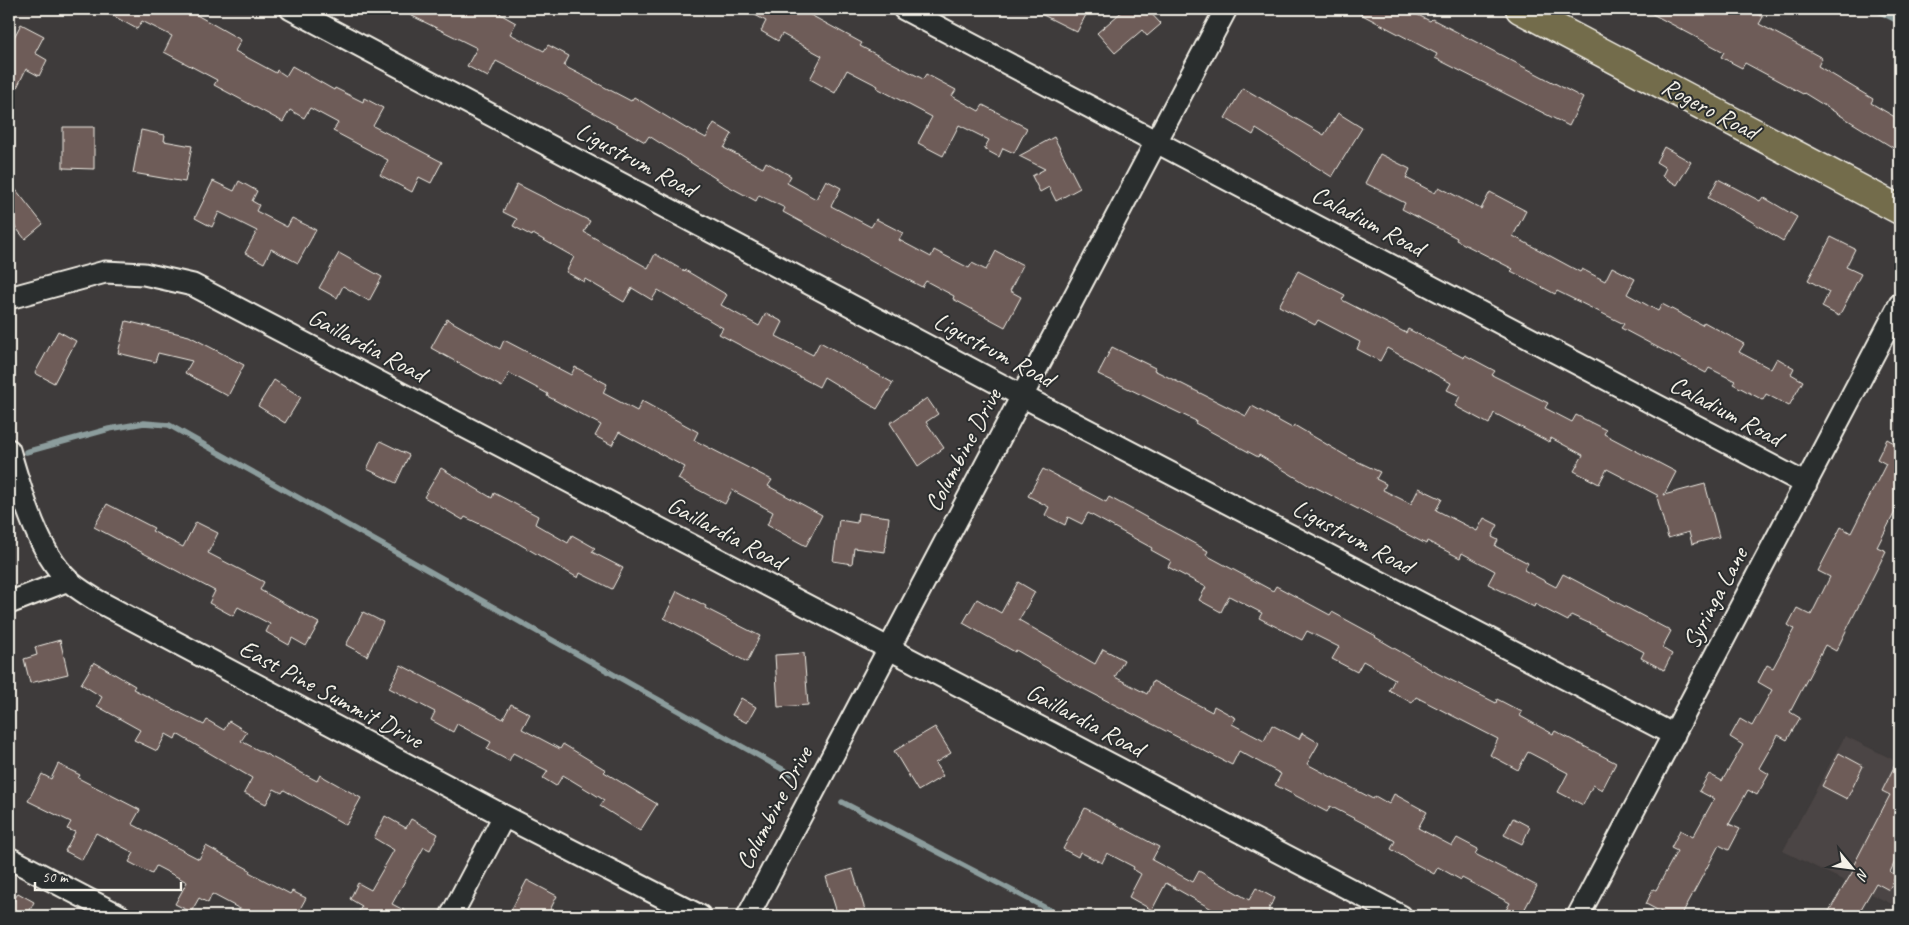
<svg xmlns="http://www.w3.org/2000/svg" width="1909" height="925" viewBox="0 0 1909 925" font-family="Caveat,sans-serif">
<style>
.built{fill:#4c4544}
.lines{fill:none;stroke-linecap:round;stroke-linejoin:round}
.stream{stroke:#8c9d9d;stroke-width:5.5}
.building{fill:#6e5b59;stroke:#f4f1e8}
.minor-casing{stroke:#f4f1e8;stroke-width:25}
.major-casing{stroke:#f4f1e8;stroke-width:31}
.minor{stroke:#2a2d2e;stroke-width:21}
.major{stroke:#736c4b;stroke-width:28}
.labels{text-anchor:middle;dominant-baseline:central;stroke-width:4;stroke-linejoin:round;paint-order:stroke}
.street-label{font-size:25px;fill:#f4f1e8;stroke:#2a2d2e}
</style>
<rect width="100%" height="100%" fill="#3e3b3b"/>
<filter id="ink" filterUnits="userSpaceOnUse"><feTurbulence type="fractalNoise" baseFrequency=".02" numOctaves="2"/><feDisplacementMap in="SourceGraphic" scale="10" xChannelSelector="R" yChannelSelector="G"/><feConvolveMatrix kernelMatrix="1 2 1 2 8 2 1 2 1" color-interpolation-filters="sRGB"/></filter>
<g filter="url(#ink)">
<path class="built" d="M1845,736L1900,763V908L1783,851Z"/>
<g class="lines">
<path class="stream" d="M1875,9L1900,22
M26,452L109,429L144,423L169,425L791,774
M842,802L1061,916"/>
</g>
<path class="building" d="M101,9H186L241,40L235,51L276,73L277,70L286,76L292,66L334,90L335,88L363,102L364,98L383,108L373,126L442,162L431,183L419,177L412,192L380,175L388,160L333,131L338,123L310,108L304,118L290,110L283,122L214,85L217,80L164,52L172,36L142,21L137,29Z
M398,9H503L500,14L516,23L510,34L544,51L548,45L569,56L564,66L631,101L634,97L687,129L688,128L706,138L714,123L732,134L724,148L763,168L766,162L791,176L787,183L816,199L826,180L841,188L831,206L871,227L876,219L903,233L899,240L931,257L934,250L969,268L972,263L986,270L996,251L1023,265L1010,291L1021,297L1005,327L953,299L954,296L926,281L922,287L893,272L783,212L785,208L759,195L756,201L726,185L649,136L645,142L561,94L496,61L488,77L467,66L477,48Z
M744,9H809L807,13L862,43L860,46L923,79L926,74L956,90L952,96L979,111L983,105L1027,128L1014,153L1003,148L999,157L984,149L989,140L959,125L943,156L918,143L932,117L877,88L878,86L847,70L835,93L810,79L822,56L782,34L778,41L761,31L766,21Z
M1031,9H1089L1077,32Z
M1125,9H1147L1161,24L1147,36L1142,30L1115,53L1097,33Z
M1351,9H1406L1430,21L1432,19L1583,98L1569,126L1435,58L1437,54Z
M1643,9H1748L1763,17L1759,24L1822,58L1818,66L1873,99L1871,103L1900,120V152L1804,93L1803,94L1745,63L1742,68L1721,57L1724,52Z
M21,24L44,36L35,53L47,60L39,76L26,69L9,104V47Z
M1243,88L1324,135L1338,113L1362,128L1332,177L1256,129L1253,135L1225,118Z
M63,127H94V169L63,168Z
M141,130L165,135L164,141L192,146L185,182L133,173Z
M1054,137L1080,188L1056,201L1049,187L1040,192L1032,176L1045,169L1019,156Z
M1664,147L1691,162L1677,185L1662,176L1666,168L1656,162Z
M1380,154L1410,169L1406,178L1435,193L1439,187L1481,209L1490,192L1526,211L1513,236L1580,272L1582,269L1605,281L1612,267L1635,279L1627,294L1658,311L1662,304L1702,325L1704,322L1744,344L1739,352L1771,369L1777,358L1794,368L1791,374L1803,381L1789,406L1766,394L1763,400L1733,384L1735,381L1709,368L1706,373L1621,328L1624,324L1557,291L1555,294L1511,271L1513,269L1456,240L1457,238L1402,209L1405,203L1365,183Z
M1718,179L1760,201L1763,197L1797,217L1783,241L1749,220L1708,198Z
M9,181L43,224L25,239L9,219Z
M213,181L234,191L239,181L257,191L252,201L259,205L256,211L287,227L292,218L316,230L298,263L271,249L264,263L245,253L257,231L219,212L212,227L195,218Z
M517,184L590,221L584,232L648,268L655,254L684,271L685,270L727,295L721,305L759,326L766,313L783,322L776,336L813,355L820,342L893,383L877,409L824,377L819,387L719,334L723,328L658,290L652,300L632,288L624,302L585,279L584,282L566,272L574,257L533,234L532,236L513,226L517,219L503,212Z
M1831,237L1855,249L1846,267L1861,274L1839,316L1822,307L1829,292L1808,280Z
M339,253L382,277L369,301L343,286L337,298L319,288Z
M1298,271L1345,295L1342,300L1406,333L1408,329L1464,358L1465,355L1495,371L1492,375L1548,403L1545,408L1572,422L1576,415L1606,430L1604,434L1676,472L1664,495L1705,484L1719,537L1692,544L1689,532L1668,538L1657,497L1659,496L1607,469L1599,484L1574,471L1583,455L1551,438L1549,442L1494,413L1489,424L1455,406L1460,396L1447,390L1451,383L1387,348L1380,361L1357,349L1360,342L1318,320L1315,325L1279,306Z
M447,319L500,349L504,340L571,375L575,367L607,384L603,393L637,411L642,401L698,432L694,440L772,480L768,486L822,515L806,546L767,525L773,512L732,490L725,504L678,479L685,467L619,432L612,445L595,436L601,425L547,396L548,394L509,373L502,387L431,348Z
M126,321L189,336L244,365L228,396L185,373L192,361L158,353L155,362L118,353Z
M58,331L76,341L54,383L35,373Z
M1112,347L1155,368L1154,370L1246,416L1252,406L1292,428L1294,425L1348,457L1380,472L1376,479L1386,484L1383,490L1411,504L1419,488L1442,499L1436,510L1477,531L1484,518L1498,525L1492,537L1498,540L1495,546L1528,563L1524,570L1556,587L1563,574L1671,631L1662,648L1672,654L1664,670L1641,658L1644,652L1593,625L1571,615L1568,621L1535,604L1534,607L1488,584L1495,571L1462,553L1460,558L1427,541L1426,544L1311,485L1310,486L1259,455L1258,457L1195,423L1196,421L1098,374Z
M274,380L301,397L285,423L258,406Z
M927,398L938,414L926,422L944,448L918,466L890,423Z
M1900,436V502L1877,547L1886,551L1836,651L1825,645L1790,712L1800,718L1787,740L1778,735L1759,768L1769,774L1757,795L1748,790L1729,824L1740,829L1729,850L1719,845L1681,916H1669L1646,904L1653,889L1656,890L1677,851L1671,848L1680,830L1693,837L1714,799L1699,791L1709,774L1722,781L1743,745L1730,737L1740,719L1752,726L1772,690L1758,682L1767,665L1773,668L1794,629L1788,625L1797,608L1811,615L1830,577L1818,571L1841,527L1851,533L1886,464L1877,459L1887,439L1896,444Z
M380,441L409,455L396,483L367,469Z
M441,468L492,498L494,493L538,516L535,524L568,543L572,535L595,548L592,552L623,568L612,589L580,573L578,578L509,538L465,517L463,520L424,497Z
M1043,469L1106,502L1109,497L1208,551L1206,555L1273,591L1276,586L1330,615L1332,612L1376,636L1375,637L1437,673L1496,703L1497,699L1522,712L1520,716L1553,734L1555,731L1616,763L1602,790L1593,785L1583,805L1558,792L1568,773L1528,752L1518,770L1490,755L1498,739L1416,697L1412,703L1389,690L1395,679L1363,661L1357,672L1332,659L1339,647L1307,631L1302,640L1259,618L1262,613L1229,596L1221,612L1199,600L1206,587L1168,567L1171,561L1151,550L1152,548L1088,513L1082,524L1068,517L1065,525L1045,515L1049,507L1028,496Z
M107,504L154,528L152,531L183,547L196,522L218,533L208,553L264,582L260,590L319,623L306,646L292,638L289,645L266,632L270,624L238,607L233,616L209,603L215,591L94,527Z
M858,513L889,517L885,552L854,548L852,564L833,561L839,520L857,523Z
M1018,582L1035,592L1019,620L1095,664L1103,649L1124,660L1115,677L1147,694L1153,681L1212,712L1214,706L1236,718L1232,724L1264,741L1272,725L1299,739L1302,733L1319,743L1307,764L1373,799L1375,796L1389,804L1394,794L1427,812L1418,828L1452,846L1457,838L1478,849L1475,854L1537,886L1521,916L1506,910L1510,903L1462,878L1461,880L1438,867L1434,874L1412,862L1391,849L1395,841L1361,822L1330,806L1327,812L1275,785L1281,774L1239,751L1232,765L1082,688L1016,650L1015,652L963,623L977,599L1001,613Z
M677,591L706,606L705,608L760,636L747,662L664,618Z
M363,612L383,622L367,656L346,645Z
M60,640L68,674L30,683L24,659L37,655L35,647Z
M804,653L808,705L778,707L775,655Z
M94,662L135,686L133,689L204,725L207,720L224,730L229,721L247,732L241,741L317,781L320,775L361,798L346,825L284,790L282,793L274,789L266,804L244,793L252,778L177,734L175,739L166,734L157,751L134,740L140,730L97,706L102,697L81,684Z
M401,665L503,719L511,704L530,714L522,729L560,749L563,744L606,770L604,772L657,804L640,831L600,806L604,800L563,775L556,786L543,778L548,771L513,753L509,761L487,749L491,742L457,724L453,732L431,720L435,712L389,688Z
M741,698L756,707L747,723L732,715Z
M935,727L951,753L935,763L943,776L918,791L894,751Z
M1839,753L1863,766L1847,799L1822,786Z
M1900,755V851L1890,872L1896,875L1889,890L1876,883L1857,916H1826L1853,871L1851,870L1890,795L1882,791Z
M58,764L80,775L78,778L140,810L132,824L199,859L206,846L250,870L249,872L290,894L292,891L306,898L296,916H242L244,911L212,894L208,903L199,898L191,912L175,904L187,882L156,866L152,874L129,862L134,853L96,833L82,860L65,851L75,832L67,829L71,822L28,801L42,774L51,779Z
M1085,808L1159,847L1152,860L1193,882L1199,871L1249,900L1256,888L1274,898L1268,911L1278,916H1224L1166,883L1152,910L1129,897L1141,874L1133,869L1134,867L1107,853L1102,863L1080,852L1078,857L1063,849Z
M385,816L406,828L411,819L438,834L430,850L424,847L392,904L415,916H356L362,906L350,899L358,883L371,890L394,850L374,838Z
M1513,818L1530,827L1522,844L1504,835Z
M852,869L867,916H838L826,877Z
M527,880L557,896L547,916H508Z
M18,893L34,902L27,916H9V910Z"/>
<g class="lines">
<defs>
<path id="minor" d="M291,9L1022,396L1674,735
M904,9L1806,484
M9,298L105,272L144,274L193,285L1401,916
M9,450C21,491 37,550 68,580C76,588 87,594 96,600L504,816L700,916
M9,603L68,580
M9,858L120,916
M451,916L504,816
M748,916L1226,9
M1578,916L1900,304"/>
<path id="major" d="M1520,9L1900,210"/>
</defs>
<use href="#minor" class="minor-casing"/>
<use href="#major" class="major-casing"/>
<use href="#minor" class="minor"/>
<use href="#major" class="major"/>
</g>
</g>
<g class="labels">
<g class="street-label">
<text transform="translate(1710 109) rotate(28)">Rogero Road</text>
<text transform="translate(636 160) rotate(28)">Ligustrum Road</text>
<text transform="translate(1368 221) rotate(28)">Caladium Road</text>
<text transform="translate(367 345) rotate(28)">Gaillardia Road</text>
<text transform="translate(994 350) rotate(28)">Ligustrum Road</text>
<text transform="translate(1726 411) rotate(28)">Caladium Road</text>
<text transform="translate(963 450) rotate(-62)">Columbine Drive</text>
<text transform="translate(726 533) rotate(28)">Gaillardia Road</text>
<text transform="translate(1353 537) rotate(28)">Ligustrum Road</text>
<text transform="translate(1715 598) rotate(-62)">Syringa Lane</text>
<text transform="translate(331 694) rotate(28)">East Pine Summit Drive</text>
<text transform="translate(1085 720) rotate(28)">Gaillardia Road</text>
<text transform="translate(774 808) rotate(-62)">Columbine Drive</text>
</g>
</g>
<rect width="1909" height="925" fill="none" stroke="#2a2d2e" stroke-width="30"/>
<rect x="15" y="15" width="1879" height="895" fill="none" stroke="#f4f1e8" stroke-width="2" filter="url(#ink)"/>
<g transform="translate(1852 868) rotate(119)" stroke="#2a2d2e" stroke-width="4" paint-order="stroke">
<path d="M0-4L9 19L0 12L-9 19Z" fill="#f4f1e8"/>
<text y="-8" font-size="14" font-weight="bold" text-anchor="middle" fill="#f4f1e8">N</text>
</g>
<path d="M35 882v8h146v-8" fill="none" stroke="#f4f1e8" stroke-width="2.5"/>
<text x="42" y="882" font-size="15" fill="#f4f1e8" stroke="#2a2d2e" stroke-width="4" paint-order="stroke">50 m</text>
</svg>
